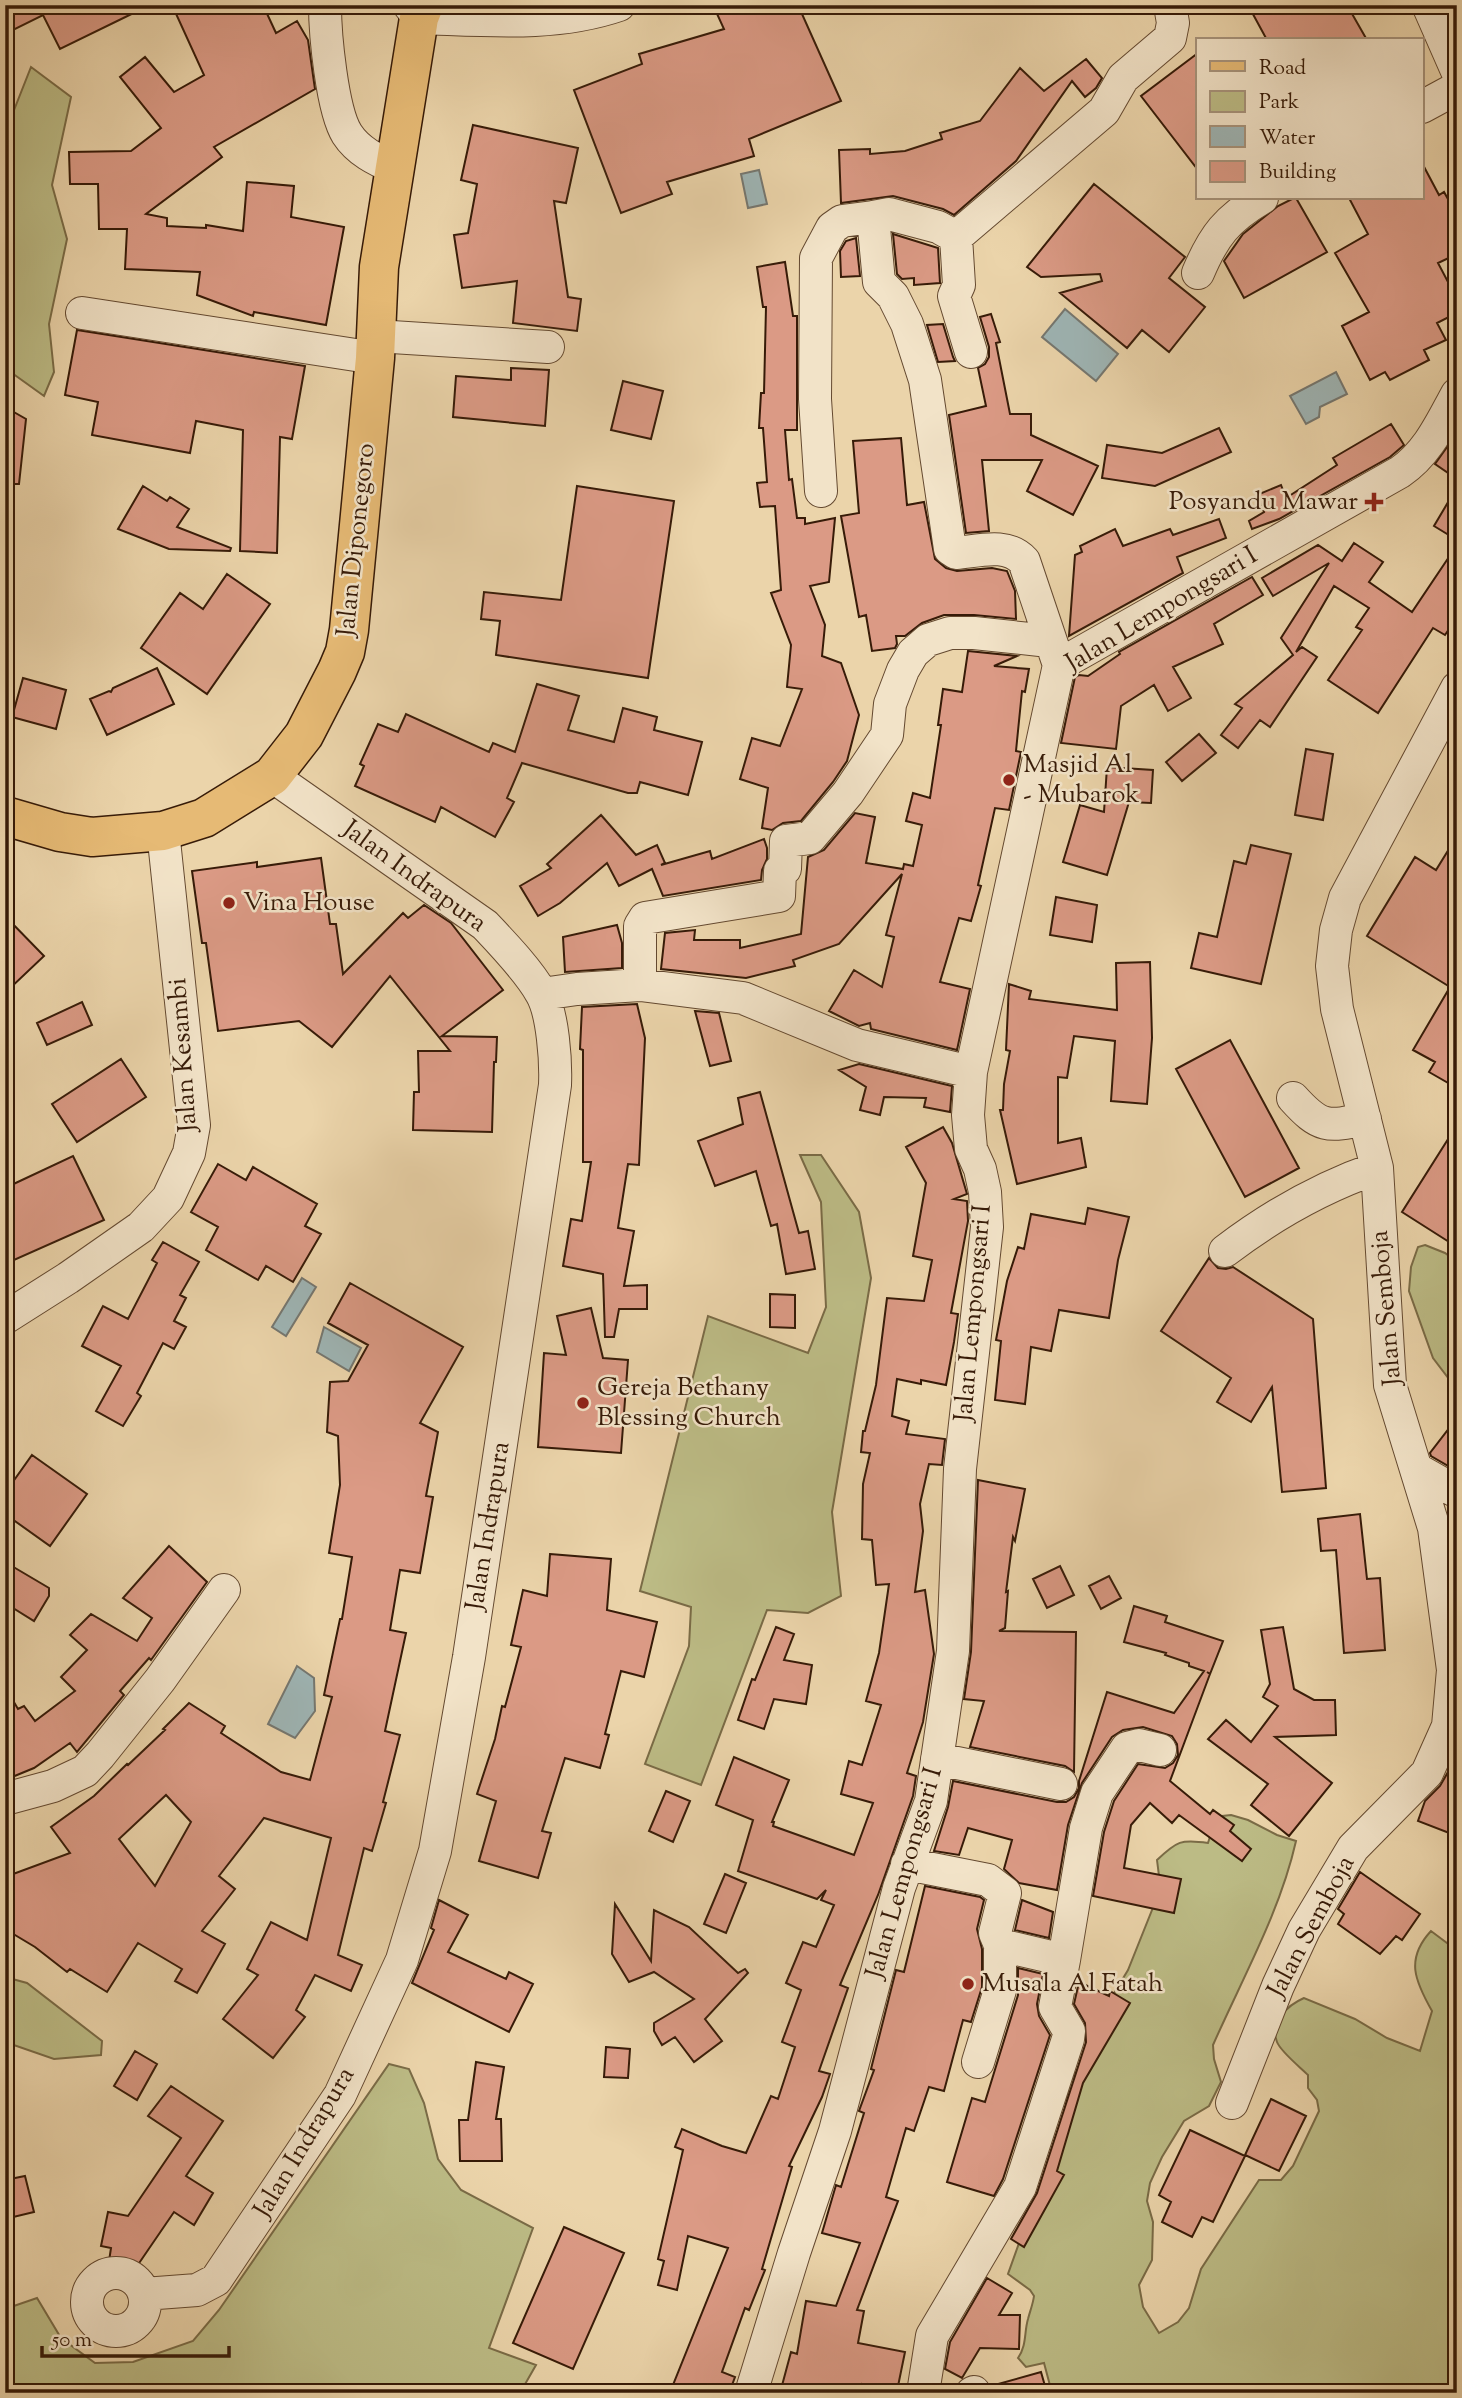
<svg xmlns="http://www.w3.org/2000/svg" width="1462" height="2398" viewBox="0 0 1462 2398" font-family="'Sorts Mill Goudy',serif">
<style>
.green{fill:#bcbb85;stroke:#7a6b46;stroke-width:2}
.water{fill:#9eb5b5;stroke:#757770;stroke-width:2}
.building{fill:#db9a85;stroke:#371b08;stroke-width:2;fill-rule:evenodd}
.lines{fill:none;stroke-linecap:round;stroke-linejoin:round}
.minor-casing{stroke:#644930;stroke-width:34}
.major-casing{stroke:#371b08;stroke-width:41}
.minor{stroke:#f2e3c8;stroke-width:32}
.major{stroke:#e6ba75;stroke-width:38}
.poi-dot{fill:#8f2418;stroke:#f2e3c8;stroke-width:2.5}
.labels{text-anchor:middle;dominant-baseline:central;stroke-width:5;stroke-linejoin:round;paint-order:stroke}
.poi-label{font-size:26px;fill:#371b08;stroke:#f2e3c8;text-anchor:start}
.street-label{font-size:26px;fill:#371b08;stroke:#f2e3c8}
</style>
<rect width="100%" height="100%" fill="#ebd4aa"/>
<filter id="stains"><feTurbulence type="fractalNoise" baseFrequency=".00286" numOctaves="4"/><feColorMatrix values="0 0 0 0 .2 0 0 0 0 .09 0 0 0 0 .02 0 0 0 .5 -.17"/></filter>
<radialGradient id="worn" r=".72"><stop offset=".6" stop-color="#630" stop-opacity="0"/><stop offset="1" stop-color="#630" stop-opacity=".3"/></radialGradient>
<path class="green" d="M31,67L71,97L52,185L67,239L49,324L54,372L44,396L5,368V133Z
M800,1155H821L859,1212L871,1278L832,1512L841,1596L808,1613L767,1610L701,1785L645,1764L689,1646L691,1607L640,1591L708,1316L808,1353L826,1307L821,1202Z
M1425,1245L1445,1253L1457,1262V1385L1449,1379L1433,1358L1409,1291L1411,1267L1418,1247Z
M1231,1815L1248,1820L1277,1835L1296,1841C1280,1912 1243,1977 1213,2045L1214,2059L1221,2082L1209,2106L1184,2121L1162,2157L1150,2183L1147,2201L1153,2222L1152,2260L1139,2285L1143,2307L1159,2333L1178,2322L1189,2308L1201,2269L1259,2180H1281L1293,2166L1319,2111L1317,2100L1308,2088V2075C1300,2067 1281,2052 1277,2042C1269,2022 1288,2005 1304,1998L1355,2019L1387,2038L1420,2051L1432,2011C1415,1981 1405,1959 1431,1931L1451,1946H1457V2371L1449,2393H1052L1044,2363L1026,2367L1018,2358C1027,2345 1024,2332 1028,2319C1030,2311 1033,2304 1034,2296L1030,2290L1008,2274L1064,2117L1069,2084L1101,2028L1113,1995L1128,1970L1154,1905L1159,1876L1157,1860C1177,1841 1181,1839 1208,1843L1213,1827L1222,1816Z
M5,1977L27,1983L102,2041L101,2055L54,2059L5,2042Z
M389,2064L409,2069L424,2103L438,2159L461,2190L533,2228L489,2348L536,2365L520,2393H5V2309L37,2298L61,2338L95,2363L133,2362L193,2341L219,2310Z"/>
<path class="water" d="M759,170L767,204L748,208L741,174Z
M1065,309L1118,354L1096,381L1042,337Z
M1336,372L1347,394L1320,407L1319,417L1306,424L1290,396Z
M302,1278L316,1287L286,1336L272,1327Z
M324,1327L361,1348L349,1371L317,1352Z
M297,1666L314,1678L315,1711L295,1738L268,1724Z"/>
<path class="building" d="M5,5H150L60,49L43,15L5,34Z
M172,5H263L276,33L297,21L308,40L315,89L214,147L222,157L146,214L167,218V226L206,228V225L243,231L247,182L294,186L291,217L344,227L326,325L254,312L253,316L197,295L200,272L125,269L127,229H99L98,184H70L69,152L131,151L161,128L120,77L145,57L174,92L204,75Z
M713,5H798L841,101L749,139L754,156L667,182L672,194L621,213L574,90L642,64L639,54L724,29Z
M1248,5H1347L1367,40H1267Z
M1198,53V170L1141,96Z
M1086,59L1102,78L1096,88L1085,97L1072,81L1016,161L954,215L943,209L893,196L841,203L839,150L870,149V154L905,151L942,139L940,133L980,121L1020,68L1044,91Z
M473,125L578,148L566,203L554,201L568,297L581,299L577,331L513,323L517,281L462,288L454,235L468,233L477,184L461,180Z
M1422,163L1439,195L1444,192L1457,215V254L1438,263L1457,299V313L1437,323L1446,340L1424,350L1429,360L1390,380L1385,372L1370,380L1342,326L1369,312L1335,253L1368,234L1349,198H1422Z
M1094,184L1185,257L1169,278L1205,307L1169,352L1142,330L1127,348L1060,293L1102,281L1100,274L1041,277L1027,267Z
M1294,198H1296L1327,252L1244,298L1224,261L1243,234L1278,206Z
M893,234L938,248L940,283L914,285V278L902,279L897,274Z
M856,238L860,276L841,277L840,251L846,241Z
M785,262L793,316H797V430H785L789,480L792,479L797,518H805V524L835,518L829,582L810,586L825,625L822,656L841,663L859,715L847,761L833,782L801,821L783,823L772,830L762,828L768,788L740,779L752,738L780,746L802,689L787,687L791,645L771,593L781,590L775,506L760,507L757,483L767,482L763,428H759L761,393H764L766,307H763L757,267Z
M991,314L1000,342L996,343L1010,414H1031V435L1098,466L1073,515L1027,491L1042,460H982L989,531L966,533L949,415L986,406L978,368L985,364L989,357V347L980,317Z
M943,324L953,357L955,361L938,362L927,325Z
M77,330L305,366L292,439L280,437L277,553L240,551L243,430L196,421L190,453L92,435L98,402L65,395Z
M511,368L549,370L545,426L453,417L456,376L511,380Z
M623,381L663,391L651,439L611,430Z
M5,407L26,419L19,484H5Z
M1391,424L1404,445L1390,457L1279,519L1252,529L1249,521L1264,512L1257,495L1281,485L1286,498L1337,465L1333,458Z
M1219,428L1231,452L1155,486L1102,478L1107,445L1162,453Z
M1457,433V479L1435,464Z
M901,438L907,505L924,502L935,559L946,568L957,571L992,568L1007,571L1015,591L1016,619L974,615H944L922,623L905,636H896L897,644L895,648L872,651L866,615L859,617L841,516L859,513L853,441Z
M143,486L167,501L170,497L189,509L177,527L231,548L230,551L169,549L118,529Z
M577,486L674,501L648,678L496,655L500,621L481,619L484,592L561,600Z
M1457,487V540L1434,526Z
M1219,519L1226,538L1177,557L1183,573L1069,636L1075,555L1082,552L1080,546L1115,529L1123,546L1170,529L1173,535Z
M1354,543L1383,562L1369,582L1412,612L1457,545V617L1445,635L1433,628L1378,713L1328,680L1362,630L1356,627L1369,608L1334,586L1296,652L1302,647L1317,657L1270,727L1260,720L1238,748L1221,735L1242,708L1235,704L1293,655L1281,638L1329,563L1273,596L1262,578L1318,545L1342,561Z
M227,574L270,604L207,694L141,648L180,593L203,609Z
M1252,577L1263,595L1214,624L1223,644L1173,667L1191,698L1168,711L1154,685L1121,706L1116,749L1061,743L1075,677L1079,675L1088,676L1120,654L1119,652Z
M968,651L1017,656L994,666L1029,669L1025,692L1022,691L1016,751L1021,752L1009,810L995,808L978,885L981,886L971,921L959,918L940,982L970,989L957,1050L871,1029L870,1023L859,1026L829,1011L854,970L882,987L894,937L886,935L902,874L839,944L793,960L795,966L746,978L661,969L665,933L695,930L694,940H740V948L801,934L808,857L824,850L855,813L875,817L866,863L903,869L904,864L913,866L922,825L906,821L913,793L930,798L941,725H938L943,689L962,692Z
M157,668L174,704L107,735L90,699L109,691L111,692L113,688Z
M23,678L66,690L56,729L12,717Z
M537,684L579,696L568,730L614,742L623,708L657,717L654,730L702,742L688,795L640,782L637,793H628L522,763L507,798L514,802L495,837L441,807L435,822L355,786L364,766L360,764L378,724L398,732L406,714L489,752L493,743L515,752Z
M1199,734L1216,753L1182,781L1166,762Z
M1306,749L1333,754L1323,820L1295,815Z
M1107,767L1153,770L1151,803L1129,802L1107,875L1063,862L1080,805L1104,812Z
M601,815L636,855L657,845L665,863L661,865L710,851L712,859L764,839L767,848V859L762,870L761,880L663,896L652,869L619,886L607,863L560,903L538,916L520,886L551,868L547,864Z
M1457,836V1088L1429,1072L1435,1062L1413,1050L1450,987L1367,936L1415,857L1436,870Z
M1251,845L1291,854L1261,984L1191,968L1199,933L1217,937L1234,861L1246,864Z
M321,858L330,924H336L343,974L403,913L408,918L424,905L451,923L503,990L442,1036L497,1037L496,1062H494L492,1132L413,1130L414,1092H419L418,1051H450L390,976L332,1047L299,1021L218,1031L206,943H202L192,871L257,862V867Z
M1056,897L1097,905L1092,942L1050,935Z
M5,916L44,956L5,993Z
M617,925L622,943V968L565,972L563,937Z
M1150,962L1152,1038L1147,1104L1111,1101L1115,1041L1074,1036L1067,1078L1058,1077V1143L1081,1138L1086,1167L1017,1184L1000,1110H1003L1004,1084L1010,1051L1006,1050L1009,984L1031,991L1029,999L1117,1010L1116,963Z
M82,1002L92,1025L47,1045L37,1023Z
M637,1004L645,1038L639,1165L628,1164L618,1228L634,1231L624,1286L647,1285V1309H619L614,1337H605L603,1274L563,1266L571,1219L582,1221L591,1162H583V1050L580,1049L582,1007Z
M695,1011L719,1013L731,1061L710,1066Z
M1230,1040L1299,1168L1245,1197L1176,1069Z
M121,1059L146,1097L77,1142L52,1104Z
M859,1064L952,1086L950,1112L924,1107L926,1098L884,1097L880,1115L860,1110L866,1087L839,1070Z
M760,1092L799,1233L808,1231L815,1269L786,1274L777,1224L771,1226L756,1171L715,1186L698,1141L743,1124L738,1098Z
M1457,1125V1247L1402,1212Z
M943,1127L952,1143L967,1194L954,1199L967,1201L968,1221L951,1313L958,1314L954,1342L946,1385L921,1380V1384L897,1379L892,1416L909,1421L906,1434L945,1439L942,1465L929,1464L920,1504L923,1531L915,1592L925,1590L934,1654L923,1722L907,1773L916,1776L913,1796L878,1895L840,1985L848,1988L819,2071L830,2074L822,2097L789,2166L792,2167L762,2269L765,2270L749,2310L745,2308L722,2372L735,2377L729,2393H692L673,2385L728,2248L688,2236L677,2290L658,2285L664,2261L658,2259L683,2150L675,2147L682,2129L722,2146L746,2153L771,2096L778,2099L795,2047L782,2042L801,1990L786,1983L803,1942L816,1947L834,1905L821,1900L826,1890L817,1899L738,1871L753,1820L716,1805L734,1757L789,1780L772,1822H774L773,1826L854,1855L873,1803L841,1794L849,1761L862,1765L881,1705L866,1701L879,1653L889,1584L876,1585L872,1540L862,1539L863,1484L870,1453L861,1452L863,1431H865L876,1385L887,1298L924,1301L932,1260L913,1256L926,1183L906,1147Z
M73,1156L104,1220L5,1264V1188Z
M218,1164L246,1180L253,1167L317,1204L305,1226L321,1234L293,1282L266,1266L258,1280L206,1250L218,1227L191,1212Z
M1088,1208L1129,1217L1118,1260L1109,1318L1059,1310L1051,1351L1031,1347L1025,1404L995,1400L1001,1341L996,1340L1007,1281L1018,1247L1024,1249L1031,1214L1085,1224Z
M163,1242L199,1262L180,1295L186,1298L174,1321L186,1327L174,1349L163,1343L137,1393L141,1396L123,1426L96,1411L121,1366L82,1346L103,1306L128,1319L157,1263L152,1260Z
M1209,1258L1218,1268L1226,1269L1233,1267L1313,1319L1326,1488L1282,1492L1272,1387L1251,1422L1217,1402L1231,1378L1161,1331Z
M350,1283L463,1347L420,1423L438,1432L426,1496L433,1497L420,1573L400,1570L390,1630L406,1633L385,1731L400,1735L383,1802L386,1803L372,1851L364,1848L338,1955L362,1965L351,1991L315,1975L296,2010L305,2017L273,2058L223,2019L258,1975L247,1969L271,1922L307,1940L331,1838L264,1818L219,1876L235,1889L202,1931L225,1944L197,1993L175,1981L182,1969L138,1943L107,1992L70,1969L67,1972L35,1947L5,1929V1915L9,1909L5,1902V1877L70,1853L51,1827L94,1796L127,1764L128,1765L165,1730L163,1729L189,1703L225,1726L221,1733L281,1772L310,1780L332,1697L324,1695L340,1619H342L352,1557L329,1553L340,1485L338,1436L327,1432L330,1382L348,1381L368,1345L328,1323ZM166,1795L191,1822L155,1886L119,1839Z
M770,1294L795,1295V1328L770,1327Z
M591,1308L603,1358L628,1360L621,1453L538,1447L544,1353L566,1355L557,1316Z
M1457,1418V1471L1431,1456L1430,1453Z
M32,1455L87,1494L50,1546L5,1514V1493Z
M978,1480L1025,1489L1015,1541L1013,1537L1006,1592L1008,1591L1005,1628L999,1631L1076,1632L1074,1772L1065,1766L970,1747L984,1701L964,1699L971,1652Z
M1360,1514L1367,1579L1380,1578L1385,1650L1344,1653L1336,1550L1321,1551L1318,1519Z
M169,1546L207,1582L151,1660L149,1658L120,1691L124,1695L77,1752L70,1743L34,1768L5,1780V1687L18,1709L24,1706L35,1721L75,1691L61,1677L87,1650L70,1635L91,1614L137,1641L152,1618L123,1598Z
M550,1554L611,1559L607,1610L657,1622L644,1677L621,1671L605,1734L609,1735L600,1768L565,1758L542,1831L551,1833L538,1878L479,1861L496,1801L477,1794L495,1739L502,1706L505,1707L521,1647L511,1645L523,1590L547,1596Z
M5,1562L49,1588V1596L34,1621L5,1603Z
M1060,1566L1074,1595L1047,1608L1033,1579Z
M1109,1576L1121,1598L1101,1609L1089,1586Z
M1134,1606L1167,1616L1165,1622L1223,1641L1210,1674L1207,1672L1210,1674L1170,1781L1210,1814L1213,1810L1234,1825L1230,1831L1251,1849L1242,1861L1179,1815L1172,1823L1150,1803L1131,1825L1124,1868L1181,1879L1174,1913L1093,1896L1104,1832L1114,1801L1138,1764L1165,1768L1173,1763L1178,1755L1177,1744L1172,1736L1143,1727L1123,1730L1112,1737L1082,1783L1068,1825L1057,1890L1019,1883L1004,1869L1012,1840L968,1828L959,1855L934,1851L948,1807L953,1781L1057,1802H1066L1074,1797L1079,1788V1781L1107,1692L1174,1713L1204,1671L1189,1666V1663L1165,1655L1166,1653L1124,1642Z
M776,1627L794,1634L784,1660L812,1665L806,1704L774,1699L764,1729L738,1720L752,1679L755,1680Z
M1283,1627L1294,1689L1314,1700H1335L1336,1735L1275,1737L1332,1783L1289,1836L1251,1805L1268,1784L1208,1739L1226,1720L1251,1742L1278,1706L1263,1697L1270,1684L1261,1630Z
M1448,1772L1457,1775V1836L1418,1821L1425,1801L1440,1786Z
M666,1791L690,1801L673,1842L649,1831Z
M1360,1872L1420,1914L1402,1940L1396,1936L1380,1954L1338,1924L1344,1914L1338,1909Z
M725,1874L746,1883L726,1933L704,1924Z
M925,1886L980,1897L984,1900L977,1929L982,1949V1987L971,2022L963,2020L944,2091L929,2087L914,2131L906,2128L886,2197L898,2201L857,2310L864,2311L858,2343L905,2352L897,2391L862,2384L860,2393H780L791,2352L797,2354L806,2301L836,2306L860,2243L822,2233L836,2185L841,2187L864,2113L859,2111L874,2070L871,2069L896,1970L904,1972Z
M439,1900L468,1915L448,1952L506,1979L509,1972L533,1984L509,2032L412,1983L434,1930L431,1928Z
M1022,1900L1053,1912L1049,1938L1015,1930Z
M615,1904L651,1961L654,1910L689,1927L738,1973L745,1969L748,1973L705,2019L722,2041L694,2062L675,2037L662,2045L654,2031V2023L694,1999L654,1972L629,1982L612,1954Z
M1018,1968L1043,1974L1037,2004L1039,2016L1050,2035L1003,2179L994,2196L947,2182L972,2098L985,2102L1018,1995Z
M1079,1982L1109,1996L1110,1991L1130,2003L1083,2083L1057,2171L1064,2175L1024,2247L1011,2239L1037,2193L1086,2042L1085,2023L1074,2004Z
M606,2047L630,2049L628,2078L604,2077Z
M135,2051L157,2064L137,2100L114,2086Z
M476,2062L504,2067L496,2119H501L502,2161H460L459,2120H468Z
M171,2086L223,2121L186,2176L213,2193L194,2225L174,2212L133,2272L108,2268L111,2248L101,2246L108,2212L128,2216L181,2138L148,2116Z
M1271,2099L1306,2116L1279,2171L1245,2155Z
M1190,2130L1245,2156L1213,2222L1202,2217L1192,2237L1162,2222L1171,2202L1159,2195Z
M25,2176L34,2212L5,2219V2180Z
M564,2227L624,2253L573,2369L513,2343Z
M987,2278L1012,2293L999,2315H1020L1019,2349L980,2348L962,2378L945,2369L950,2342Z
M1041,2372L1047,2393H992L991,2386Z"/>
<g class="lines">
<defs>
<path id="minor" d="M325,5C325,34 332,110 347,134C358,151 376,160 395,168
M409,5L419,18C486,20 555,27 619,5
M1428,5L1457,71
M1422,107L1457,88
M956,237L959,285L954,296L971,352
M1198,273C1214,235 1227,219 1262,198
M82,313L375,358
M376,336L548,347
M821,491L815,399L816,258L832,228L842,221L873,217
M1059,665L1024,561C1007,542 979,551 956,553L950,549L925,380L907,324L893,296L879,282L873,217L889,214L938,227L956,237L1104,111L1123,78L1170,38L1173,23L1170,5
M640,985V926L645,918L779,896L780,871L785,869L786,841L810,838L848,793L887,735L890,704L903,670L913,653L928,640L950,633H974L1049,641
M542,994L577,989L640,985L743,998L857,1045L971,1072
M1293,1098C1320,1128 1327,1127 1365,1119
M1225,1251C1271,1216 1322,1187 1377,1168
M5,1318L68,1278L141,1227L168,1198L189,1153L194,1125L163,831
M1418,1470L1457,1492
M937,1759L1061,1784
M5,1799L53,1786L85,1771L100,1755L160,1680L224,1590
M907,1864L988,1880L1005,1893L995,1933L1000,1945L1064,1960L1055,2007L1069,2031L1068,2039L1020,2187L932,2336L923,2393
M1064,1960L1086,1828L1097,1793L1127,1748L1139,1745L1160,1750
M978,2062L1000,1990V1945
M1232,2103L1278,1986L1304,1930L1353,1848L1427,1773L1448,1726L1453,1670L1434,1528L1390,1385L1377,1168L1337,1009L1332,966L1336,930L1345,898L1457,688
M87 2302a29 29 0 1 1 58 0a29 29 0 1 1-58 0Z
M144,2294L197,2290L216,2280L340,2095L402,1960L435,1851L469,1657L555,1085C556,1062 553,1013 541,993C529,971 502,943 485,925L272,776
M751,2393L794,2253L835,2131L899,1888L931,1801L953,1651L960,1469L987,1227L985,1192L980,1169L971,1149L968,1115L971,1072L1059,665L1400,472C1428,453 1441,423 1457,394
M972,2393L974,2392"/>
<path id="major" d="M5,816L60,832L92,837L163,831L204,818L272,776L304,735L337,671L345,652L349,630L375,358L379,267L419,18L424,5"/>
</defs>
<use href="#minor" class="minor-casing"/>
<use href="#major" class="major-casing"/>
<use href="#minor" class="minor"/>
<use href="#major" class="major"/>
</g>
<g class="poi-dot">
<path d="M1370.5 491.5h7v7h7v7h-7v7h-7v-7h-7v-7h7z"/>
<circle cx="1009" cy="780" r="7"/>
<circle cx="229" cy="903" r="7"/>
<circle cx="583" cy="1403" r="7"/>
<circle cx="968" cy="1984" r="7"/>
</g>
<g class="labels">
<g class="poi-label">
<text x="1358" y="502" text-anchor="end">Posyandu Mawar</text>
<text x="1023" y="765">Masjid Al<tspan x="1023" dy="30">- Mubarok</tspan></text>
<text x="243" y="903">Vina House</text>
<text x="597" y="1388">Gereja Bethany<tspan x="597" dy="30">Blessing Church</tspan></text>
<text x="982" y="1984">Musala Al Fatah</text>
</g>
<g class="street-label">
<text transform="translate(357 540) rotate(-84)">Jalan Diponegoro</text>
<text transform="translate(1162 610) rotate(-31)">Jalan Lempongsari I</text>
<text transform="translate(414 877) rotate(36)">Jalan Indrapura</text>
<text transform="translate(184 1055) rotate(-94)">Jalan Kesambi</text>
<text transform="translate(1387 1308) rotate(-95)">Jalan Semboja</text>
<text transform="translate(974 1313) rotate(-85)">Jalan Lempongsari I</text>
<text transform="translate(489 1526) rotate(-81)">Jalan Indrapura</text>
<text transform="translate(905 1873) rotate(-74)">Jalan Lempongsari I</text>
<text transform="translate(1312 1927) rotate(-62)">Jalan Semboja</text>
<text transform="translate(305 2143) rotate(-59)">Jalan Indrapura</text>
</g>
</g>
<rect width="1462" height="2398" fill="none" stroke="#ebd4aa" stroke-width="28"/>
<rect x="7" y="7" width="1448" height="2384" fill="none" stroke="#371b08" stroke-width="3.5"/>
<rect x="14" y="14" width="1434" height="2370" fill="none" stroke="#371b08" stroke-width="2"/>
<rect x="1196" y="38" width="228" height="161" fill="#f2e3c8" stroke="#a7937b" stroke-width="2"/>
<rect x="1210" y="61" width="35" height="10" fill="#e6ba75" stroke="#a7937b" stroke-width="2"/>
<text x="1259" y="74" font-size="21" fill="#371b08">Road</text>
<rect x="1210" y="91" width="35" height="21" fill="#bcbb85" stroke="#a7937b" stroke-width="2"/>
<text x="1259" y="108" font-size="21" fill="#371b08">Park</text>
<rect x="1210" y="126" width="35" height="21" fill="#9eb5b5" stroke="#a7937b" stroke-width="2"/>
<text x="1259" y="144" font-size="21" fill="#371b08">Water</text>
<rect x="1210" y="161" width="35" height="21" fill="#db9a85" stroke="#a7937b" stroke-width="2"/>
<text x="1259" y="178" font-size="21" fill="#371b08">Building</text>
<path d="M42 2346v10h187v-10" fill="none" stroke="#371b08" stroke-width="3.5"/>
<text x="52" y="2346" font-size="21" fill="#371b08" stroke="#f2e3c8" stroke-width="5" paint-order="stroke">50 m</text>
<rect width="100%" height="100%" filter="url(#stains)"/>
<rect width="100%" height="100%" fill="url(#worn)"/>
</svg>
